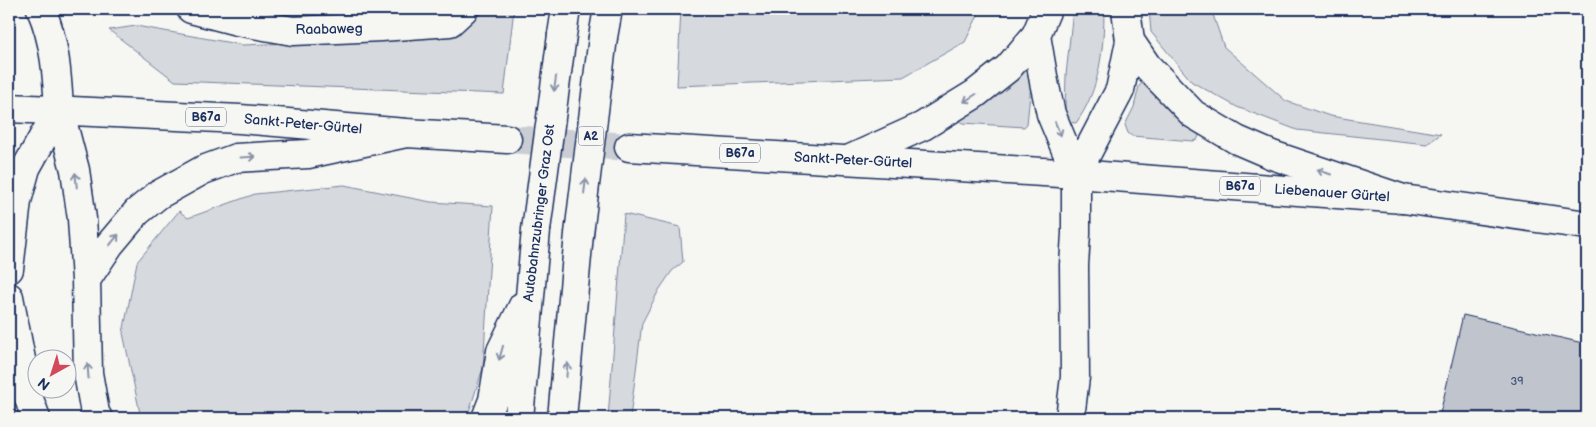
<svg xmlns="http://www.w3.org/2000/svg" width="1596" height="427" viewBox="0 0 1596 427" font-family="'Balsamiq Sans',sans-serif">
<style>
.green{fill:#d6d9dd;stroke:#78849e}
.building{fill:#c0c4cd;stroke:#1b2f5e}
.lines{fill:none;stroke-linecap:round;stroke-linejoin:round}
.major-tunnel{stroke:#caced4;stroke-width:28;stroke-dasharray:28 14;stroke-linecap:butt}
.minor-casing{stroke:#1b2f5e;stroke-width:31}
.major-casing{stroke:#1b2f5e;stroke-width:31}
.highway-casing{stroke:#1b2f5e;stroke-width:31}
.minor{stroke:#f6f6f2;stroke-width:28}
.major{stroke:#f6f6f2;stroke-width:28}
.highway{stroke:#f6f6f2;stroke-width:28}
.highway-bridge-casing{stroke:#1b2f5e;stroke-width:31;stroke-linecap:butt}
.highway-bridge{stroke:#f6f6f2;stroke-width:28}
.oneway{stroke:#8892a8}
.labels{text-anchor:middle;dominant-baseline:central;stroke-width:4;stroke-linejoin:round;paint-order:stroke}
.number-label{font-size:11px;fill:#44547a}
.shield{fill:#f6f6f2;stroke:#5d6b8a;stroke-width:1}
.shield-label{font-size:12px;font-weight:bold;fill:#1b2f5e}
.street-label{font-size:14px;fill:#1b2f5e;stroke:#f6f6f2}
</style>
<rect width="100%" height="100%" fill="#f6f6f2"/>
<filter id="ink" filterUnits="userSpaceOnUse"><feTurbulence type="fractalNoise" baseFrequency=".02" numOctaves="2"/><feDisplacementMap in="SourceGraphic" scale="10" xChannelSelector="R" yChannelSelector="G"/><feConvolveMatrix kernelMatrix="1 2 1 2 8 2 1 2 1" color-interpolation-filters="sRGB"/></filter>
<g filter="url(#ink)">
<path class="green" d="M226,9H331L361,17L282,29Z
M484,9H514L504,94L175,81L109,30L136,26L243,45L449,36L480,14Z
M681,9H981L965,42L903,77L677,86Z
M1073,9H1104C1104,48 1100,90 1076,123L1069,122L1065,109L1066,75Z
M1149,9H1211L1224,47L1286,101L1330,116L1441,134L1427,144L1297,130L1237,107L1192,82L1151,32Z
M1024,68L1029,69L1032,74L1027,124L1024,127L963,123L960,121V117Z
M1142,83L1146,84C1159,103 1177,119 1197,132L1199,136L1197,140L1193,141L1132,136L1128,133L1125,125L1134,107L1139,86Z
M344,185L431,202L493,206L483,368L467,418H141L123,333L137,262L179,211L188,218L255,194Z
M624,214L680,227L683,262L672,271L659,290L642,323L630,418H608Z"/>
<path class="building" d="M1463,315L1587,344V418H1439Z"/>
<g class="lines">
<path class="major-tunnel" d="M507,139L629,147"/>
<defs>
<path id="minor" d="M41,9C55,41 57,74 59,109
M191,9L237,21L293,31L381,27L450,22L464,9
M1070,418L1075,377L1074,265L1076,234V174"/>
<path id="major" d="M9,108L240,119L406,133L507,139
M629,147L1076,174L1403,199L1587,225"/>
<path id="highway" d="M562,35L566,9
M1036,35L1044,82L1051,114L1076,174
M603,37L608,9
M1130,41L1147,66L1193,114L1237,140L1272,155L1403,199
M59,109L75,170L82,219L86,280L88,373L95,413L98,418
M850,159L923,126L975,94L1008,68L1036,35L1047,9
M1076,174L1120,90L1130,41L1126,9
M9,269L17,201L26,168L59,109
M86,280L110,244L137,212L158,195L203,170L236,158L308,154L406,133
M9,297L28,396L36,418
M486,418L493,400L501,351L523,306
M519,418L536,230
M562,418L579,234"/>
</defs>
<use href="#minor" class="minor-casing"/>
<use href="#major" class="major-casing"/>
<use href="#highway" class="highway-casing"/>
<use href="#minor" class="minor"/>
<use href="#major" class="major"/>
<use href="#highway" class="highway"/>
<defs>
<path id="highway-bridge" d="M536,230L562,35
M579,234L603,37"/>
</defs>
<use href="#highway-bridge" class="highway-bridge-casing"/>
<use href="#highway-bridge" class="highway-bridge"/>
</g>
<defs><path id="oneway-shaft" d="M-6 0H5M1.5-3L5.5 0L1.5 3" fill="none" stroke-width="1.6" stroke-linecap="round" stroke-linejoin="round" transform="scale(1.25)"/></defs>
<g class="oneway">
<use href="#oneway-shaft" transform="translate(555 84) rotate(98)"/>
<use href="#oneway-shaft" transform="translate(970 98) rotate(148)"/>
<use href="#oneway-shaft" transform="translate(1058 129) rotate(67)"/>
<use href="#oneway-shaft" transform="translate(248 157) rotate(-3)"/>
<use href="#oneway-shaft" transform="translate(1324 172) rotate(-161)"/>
<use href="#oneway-shaft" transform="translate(76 180) rotate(-96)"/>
<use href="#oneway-shaft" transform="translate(585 186) rotate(-83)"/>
<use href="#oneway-shaft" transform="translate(114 240) rotate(-51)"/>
<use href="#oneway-shaft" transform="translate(501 353) rotate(106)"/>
<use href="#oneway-shaft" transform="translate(567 370) rotate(-85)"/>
<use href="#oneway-shaft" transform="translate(88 371) rotate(-94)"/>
</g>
</g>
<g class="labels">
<g class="number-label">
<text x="1517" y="381">39</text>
</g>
<g class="shield">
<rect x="186" y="107.5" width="40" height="19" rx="4"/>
<rect x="578.5" y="126.5" width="25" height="19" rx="4"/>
<rect x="720" y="143.5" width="40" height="19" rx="4"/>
<rect x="1220" y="176.5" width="40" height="19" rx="4"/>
</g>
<g class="shield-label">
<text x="206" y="117">B67a</text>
<text x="591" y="136">A2</text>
<text x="740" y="153">B67a</text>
<text x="1240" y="186">B67a</text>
</g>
<g class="street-label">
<text transform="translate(329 29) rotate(-1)">Raabaweg</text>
<text transform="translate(303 124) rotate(5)">Sankt-Peter-Gürtel</text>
<text transform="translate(853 160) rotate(3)">Sankt-Peter-Gürtel</text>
<text transform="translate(1332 193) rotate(4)">Liebenauer Gürtel</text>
<text transform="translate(539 213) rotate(-83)">Autobahnzubringer Graz Ost</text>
</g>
</g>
<rect width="1596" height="427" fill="none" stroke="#f6f6f2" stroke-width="30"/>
<rect x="15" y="15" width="1566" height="397" fill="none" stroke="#1b2f5e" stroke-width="2" filter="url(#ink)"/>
<g transform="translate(52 374) rotate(219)"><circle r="24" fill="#f6f6f2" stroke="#9ea6b7"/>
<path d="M0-4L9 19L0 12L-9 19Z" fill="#d1495b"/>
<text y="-8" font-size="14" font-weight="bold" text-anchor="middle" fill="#1b2f5e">N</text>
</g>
</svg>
